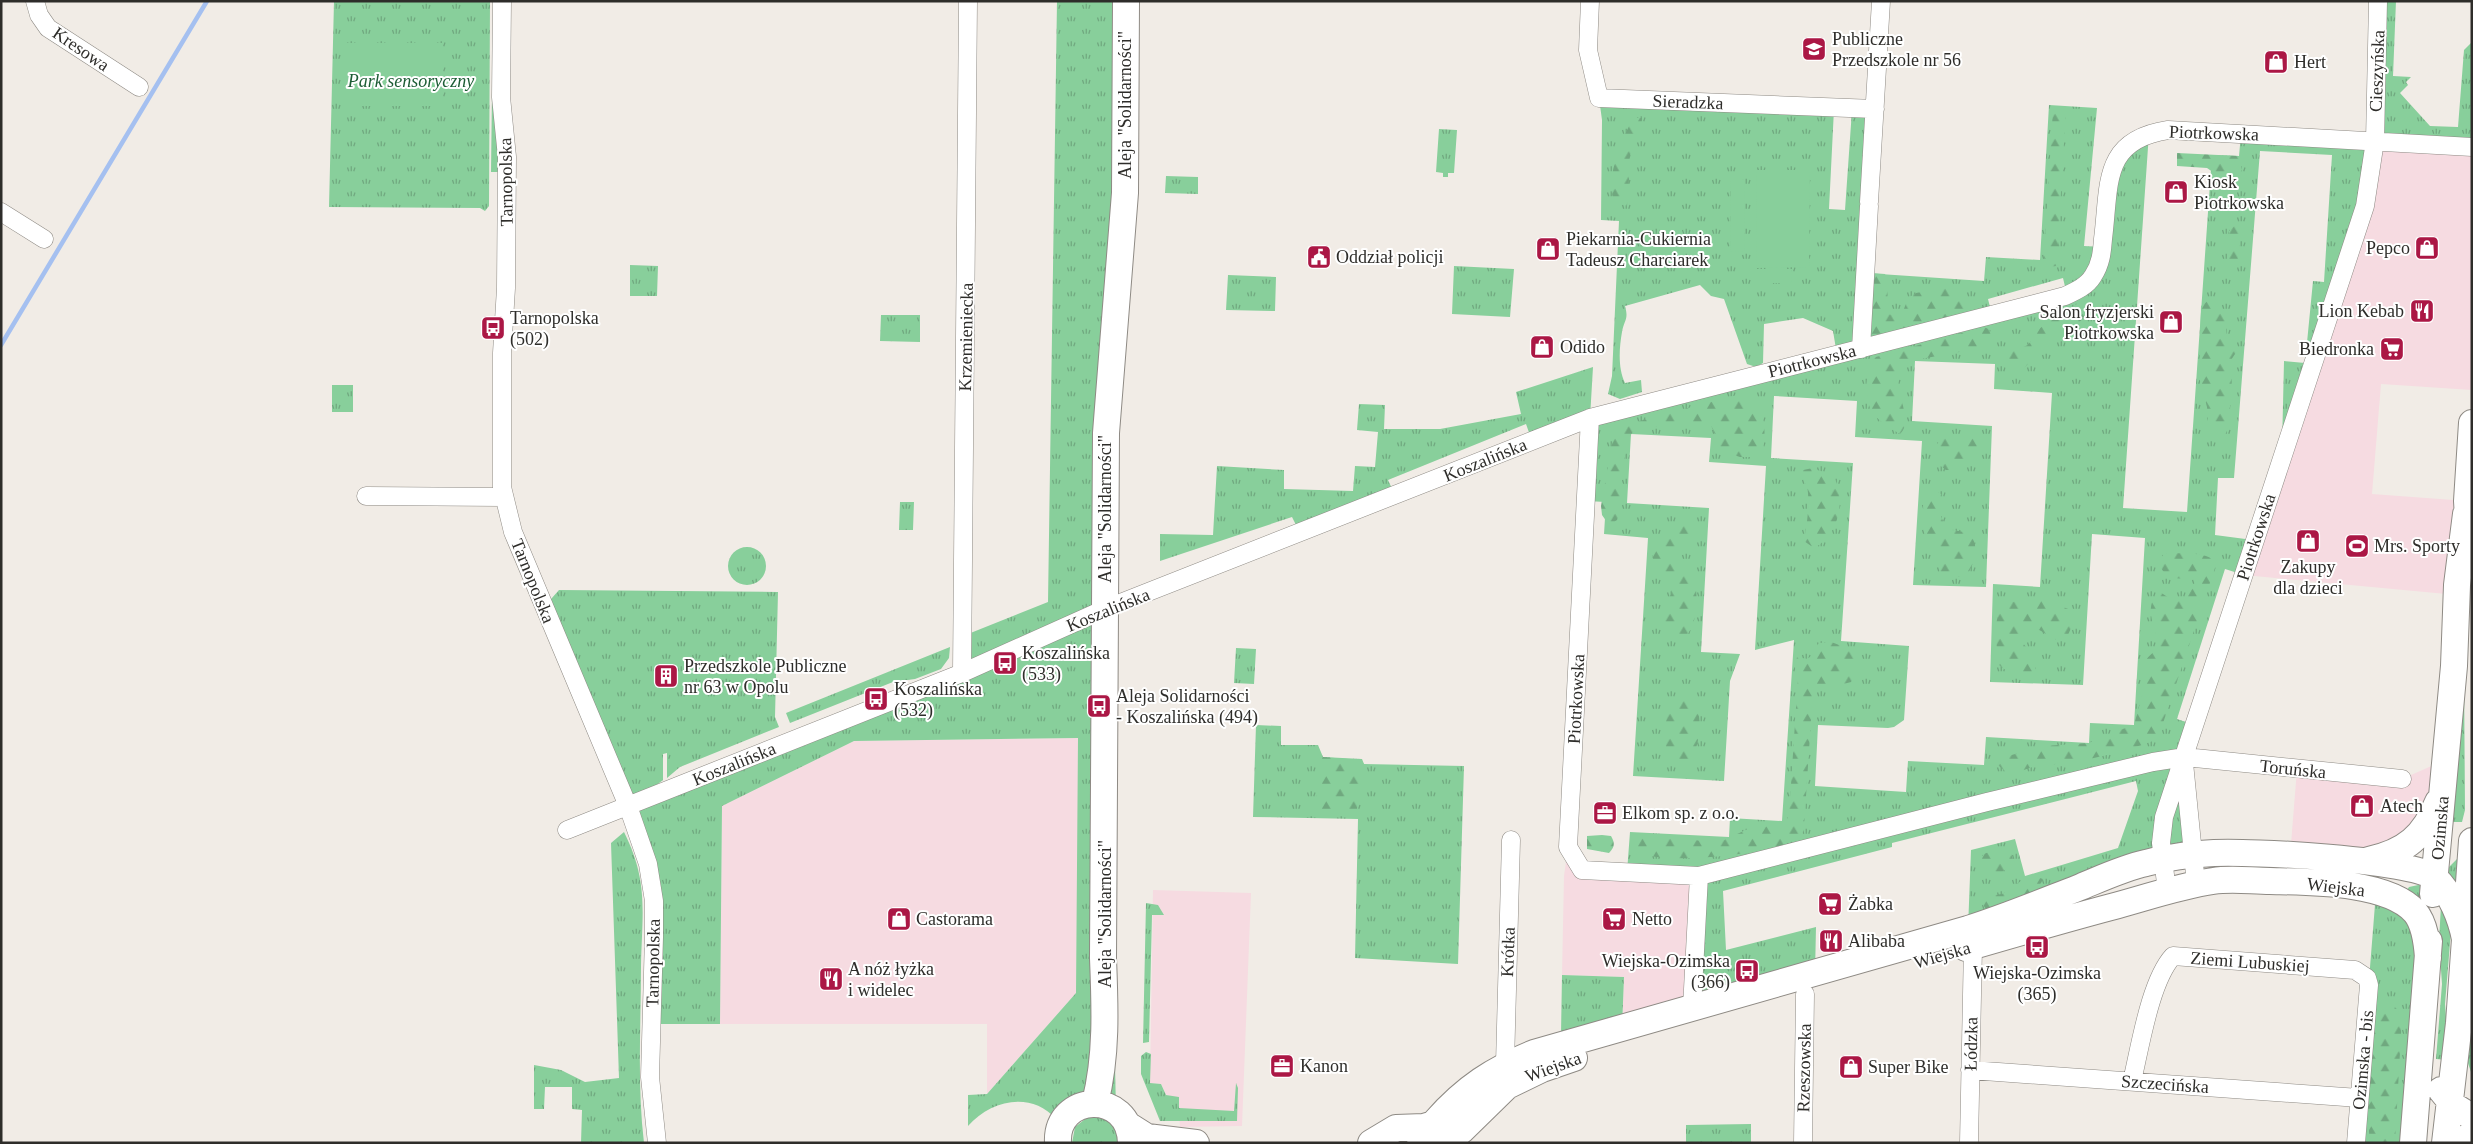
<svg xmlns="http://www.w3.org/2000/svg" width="2473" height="1144" viewBox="0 0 2473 1144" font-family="Georgia,serif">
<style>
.commercial{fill:#f6dbe1}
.grass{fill:url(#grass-tufts);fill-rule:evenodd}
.forest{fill:url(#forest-firs)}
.pitch{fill:#88cf9b}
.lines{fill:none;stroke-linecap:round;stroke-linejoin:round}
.stream{stroke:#a5c0f0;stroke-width:4.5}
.street-casing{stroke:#8e8a84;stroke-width:19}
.secondary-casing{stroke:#8e8a84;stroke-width:28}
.street{stroke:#fff;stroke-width:18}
.secondary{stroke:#fff;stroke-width:26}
.labels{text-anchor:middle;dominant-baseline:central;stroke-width:4;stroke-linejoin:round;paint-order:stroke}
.poi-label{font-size:18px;fill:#2e2d2a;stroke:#fff;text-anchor:start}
.street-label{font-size:18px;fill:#2e2d2a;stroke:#fff}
.park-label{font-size:18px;font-style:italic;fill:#1d5d35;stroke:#fff}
</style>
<defs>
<pattern id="grass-tufts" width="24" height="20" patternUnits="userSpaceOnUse" patternTransform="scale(1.25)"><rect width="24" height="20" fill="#88cf9b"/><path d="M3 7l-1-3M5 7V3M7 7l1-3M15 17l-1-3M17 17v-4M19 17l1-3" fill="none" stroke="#70a87f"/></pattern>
<pattern id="forest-firs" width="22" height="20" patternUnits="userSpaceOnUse" patternTransform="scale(1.25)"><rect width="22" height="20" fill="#88cf9b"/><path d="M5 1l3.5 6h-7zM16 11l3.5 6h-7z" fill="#70a87f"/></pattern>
</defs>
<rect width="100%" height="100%" fill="#f1ece6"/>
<path class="commercial" d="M2375,141L2472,147V390L2381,384L2372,494L2467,501L2457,595L2244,575Z
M1079,738L1076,993L987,1094V1024H720L722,806L854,741Z
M2445,760L2444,787L2386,856L2291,844L2297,769L2402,779Z
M1568,847L1575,862L1699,876L1692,1008L1622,1028L1624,977L1562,975L1564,876Z
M1153,890L1251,893L1242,1126L1180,1127L1178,1098L1166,1095L1161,1084L1150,1083Z"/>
<path class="grass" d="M334,1H490L489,206L485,211L480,208L329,207Z
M1057,1H1125L1105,609L1116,1110L1056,1119C1031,1091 991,1100 968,1126V1095L987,1094L1076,993L1078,738L854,741L722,806L720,1024H651L649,868L544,607L559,590L778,592L775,717L779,727L680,767L667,778V753L663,754V780L631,805L966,667L963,636L1048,602Z
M2368,1H2396L2393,76L2411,77L2406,82L2408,85L2400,93L2430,126L2458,127L2464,50L2472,42V147L2375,141L2365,206L2282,447L2284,361L2305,363L2313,281L2324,282L2332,155L2260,151L2234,478H2218L2215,535L2253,540L2244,575L2225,569L2177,719L2195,725L2184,760L2192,855L1968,929L1971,850L2015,839L2025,876L2118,848L2138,791L2136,781L1892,843V847L1723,891L1726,950L1816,927L1815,974L1692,1008L1699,876L1627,872L1630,832L1729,837L1730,818L1782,821L1794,640L1755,650L1766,466L1709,462L1711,438L1631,434L1627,503L1709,508L1701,652L1740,654L1730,681L1724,781L1633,776L1648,538L1604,534L1606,502L1586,501L1590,418L1532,441L1526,424L1388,480L1395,495L1300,533L1292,517L1160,561V534L1213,535L1217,466L1284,470V489L1353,491L1355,466L1375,467L1378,432L1357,430L1359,404L1385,405L1384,429H1440L1521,414L1516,392L1593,367L1590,418L1837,355L1833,331L1803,318L1764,324L1763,363L1756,367L1747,364L1724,299L1711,296L1700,285L1625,306C1629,320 1624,320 1622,332C1619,349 1618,369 1625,383L1641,380L1642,392L1620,399L1608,394L1612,376L1619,221L1601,220L1602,120L1599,98L1834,109L1829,209L1845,210L1852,110L1875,109L1865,273L1984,281L1986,257L2040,260L2049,105L2097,108L2084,246L2102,247L2112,170L2149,133L2123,508L2187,512L2212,155L2239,156L2241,134L2375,141L2378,29ZM2063,278L2067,295L1992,315L1988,299ZM1915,361L1995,364L1994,389L2052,393L2040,587L1993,584L1990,682L2083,685L2092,534L2145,538L2134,725L2090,723L2089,743L1986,737L1984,765L1908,761L1906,792L1815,786L1818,725L1888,728L1894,727L1904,720L1909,646L1841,641L1853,463L1771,458L1774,396L1857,401L1855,437L1922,441L1913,585L1986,587L1992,426L1912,421Z
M492,91L497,98L502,172H491Z
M1439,129L1457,130L1454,173H1448V177H1443V173L1436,172Z
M1166,176L1198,177V194L1165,193Z
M630,265L658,266L657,296H630Z
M1454,266L1514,269L1510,317L1452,314Z
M1228,275L1276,277L1275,311L1226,310Z
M881,315H920V342L880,341Z
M332,385H353V412H332Z
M900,502H914L913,530H899Z
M728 566a19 19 0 1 1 38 0a19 19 0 1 1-38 0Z
M950,647L949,658L941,669L915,679L893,682L790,723L786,713Z
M1236,648L1256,649L1254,684L1234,683Z
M2464,671L2465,810L2462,822H2448Z
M1256,725L1281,726V745H1318L1323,757L1362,759L1364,764L1464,766L1458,964L1355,958L1358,819L1253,817Z
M624,832C649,882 642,913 641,966C641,1025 637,1084 644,1143H581L582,1110L572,1109V1087H545L544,1109H534V1065L561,1070L585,1082L619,1078L611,843Z
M2457,859H2459L2458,892L2446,870Z
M2423,884V899L2422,901L2407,890L2409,887Z
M2376,892L2419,918L2413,1143H2356Z
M1146,903L1158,905L1164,915H1152L1149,1042L1143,1043Z
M2441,905L2451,931L2445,1004L2448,1041L2447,1060L2436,1059L2442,984L2439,941Z
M2472,959V1075L2466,1057Z
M1562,975L1624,977L1622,1028L1561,1034Z
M1146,1052L1151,1054L1150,1083L1161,1084L1166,1095L1179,1097V1108L1234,1111L1236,1083L1238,1088L1237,1121H1160L1141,1074V1056Z
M1089,1116L1111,1120L1120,1143H1072L1075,1127Z
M1751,1124V1143H1686V1125Z"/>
<path class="forest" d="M2053,109L2066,110L2058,238L2059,253L2056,266L2049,267L2045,264L2044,257Z
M1633,118H1642L1626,168L1629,179L1627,206L1614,201C1605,178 1622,139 1633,118Z
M2177,153L2239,156L2242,170L2236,177H2220L2207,168L2177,166Z
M2234,226L2241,230L2237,270L2232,272L2227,269L2229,231Z
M1871,273L1885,274C1891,286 1885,301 1888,314L1901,317L1908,298L1916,293L1948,287L1971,300L1970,315L1883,339L1868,337Z
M2083,300L2090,303L2091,310L2073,329L2046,343L2019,374L2012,375L2006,370L2004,357L2007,341L2012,339L2023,347L2028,345L2040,328Z
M2209,300L2218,306L2227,315C2227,327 2223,340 2235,346L2237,351L2231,360L2222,361L2221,364L2232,377L2229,426L2226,433L2221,438L2214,437L2208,423L2207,407L2199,377L2201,306Z
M1983,327L1989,329L1991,335L1987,347L1915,360C1877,375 1919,415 1900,434C1891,429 1882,423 1875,416C1863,403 1864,369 1876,357Z
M1741,394C1767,404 1766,428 1763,451L1755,457H1740L1722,451L1710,423C1695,425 1641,424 1633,432C1623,442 1621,496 1620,512L1617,520L1609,525L1602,515L1601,506L1612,443L1620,429L1632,423Z
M1952,434L1972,435L1980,440L1982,449L1979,458L1957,470H1946L1937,463V444L1942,438Z
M1813,468L1834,477C1846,500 1839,535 1814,548L1804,541C1807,525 1809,509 1808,493C1808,484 1801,480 1803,470Z
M1935,490L1942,495L1941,516L1946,529L1971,533C1979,547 1975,564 1966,576L1946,578L1940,573L1936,547L1924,532L1923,504L1930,491Z
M1681,518L1691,519L1695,524C1693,540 1688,545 1676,556C1683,565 1693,572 1695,585C1700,604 1694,657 1664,632L1666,602L1672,593C1670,582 1664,578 1658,569C1641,544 1664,532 1681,518Z
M2164,553C2181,554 2205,551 2217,562L2159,735L2155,740L2142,745L2107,755L2076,762L2062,761L2051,766L2038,765L2009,775L1998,765L2001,758L2044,746L2089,743L2103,736L2134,725L2142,696L2145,660L2159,647C2157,628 2141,607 2160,592L2172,600L2186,599L2195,583L2193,577C2176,580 2164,580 2159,562Z
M2027,600L2049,601L2073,611L2072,626L2067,637L2057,640C2046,636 2042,629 2031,628L2024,634L2023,643L2035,659V675L2029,679L2012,675L1999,665C1997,651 1992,619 2002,607C2007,601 2020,601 2027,600Z
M1831,642C1853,649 1866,661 1851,682L1836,686L1817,684L1813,689L1804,827C1803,831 1803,834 1800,837C1781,854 1647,869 1633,848L1636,836L1720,842L1750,828L1784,825L1789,815L1798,677L1795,668L1797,657L1807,659L1816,653V647L1819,643Z
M1688,699L1698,707C1701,727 1700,744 1690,762L1668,758C1664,741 1662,711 1677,700Z
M1322,757L1361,760L1364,764L1357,809C1347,814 1324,818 1318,804C1316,800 1317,792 1317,788C1316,776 1316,768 1322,757Z
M1602,835L1611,836C1615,843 1615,847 1609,853L1587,849V836Z
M1996,849L2010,851L2014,862L2000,874L1986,875L1980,868V858L1984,854Z
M2030,875L2043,879C2036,898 2005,903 1987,910L1983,905L1988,896L2002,894Z
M2379,1001L2394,1006L2402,1015L2395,1143H2370C2367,1116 2365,1022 2379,1001Z"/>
<path class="pitch" d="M343,43H443V106H343Z
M1757,170H1810L1809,267L1756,268Z
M1731,180H1745L1744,252L1730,251Z
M1755,269H1792L1791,283H1755Z"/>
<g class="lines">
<path class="stream" d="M1,345L207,1"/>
<defs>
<path id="street" d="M35,1L39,15L48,28L139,87
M502,1L501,97L507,157L506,288L502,353V487L513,532L628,806L648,864L654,901V937L650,1077L657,1143
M1590,1L1588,50L1599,98L1875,109
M1869,202L1881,1
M1,212L44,239
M1861,349L1869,206
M1590,418L1568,847L1582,870L1699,876L1987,802L2153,762L2185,757L2402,779
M366,496L503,497
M962,673L968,1
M2184,763L2196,884
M567,830L962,673L1105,609L1590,418L2065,296C2076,291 2087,286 2093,276C2101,264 2102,252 2103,239C2110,185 2101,140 2168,130L2472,147
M2167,891L2161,843L2164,817L2365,206L2375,141L2378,1
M1692,1008L1699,876
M1505,1064L1511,840
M1970,1070L2359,1098
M2132,1081C2140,1048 2150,981 2173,956L2355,970L2367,978L2369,985L2356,1143
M1803,1143L1805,994
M1969,1143L1973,946"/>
<path id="secondary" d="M2469,532L2467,501L2472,423
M2369,860C2406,852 2424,836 2438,802
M2433,894L2454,666L2457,585L2466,514
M1966,948C2014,934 2062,920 2111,907C2145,898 2179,886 2213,881C2232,878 2251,881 2270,881C2309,882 2387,881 2415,912C2425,924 2427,943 2428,958
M2441,1090L2454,1106L2472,1117
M1095,1103C1107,1056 1105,1007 1103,958L1106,433L1125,193L1126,1
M1128,1125L1147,1137L1196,1143
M1058,1143C1055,1093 1130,1089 1131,1143
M1371,1143L1396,1128L1424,1127L1434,1124
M1420,1143C1426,1136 1430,1128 1436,1121C1465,1088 1494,1069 1534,1053L1968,929C2006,917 2042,902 2078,888C2100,879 2123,868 2146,863C2168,857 2191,854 2214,853C2248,851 2413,859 2435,878C2451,893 2461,918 2465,939
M1446,1143L1462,1130L1507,1086L1542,1069L1574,1058
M2413,1143L2429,941
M2445,1143L2459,1023L2472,841
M2461,1143L2472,1133"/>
</defs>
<use href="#street" class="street-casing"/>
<use href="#secondary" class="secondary-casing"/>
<use href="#street" class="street"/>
<use href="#secondary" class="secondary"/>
</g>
<defs>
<symbol id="school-square" viewBox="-11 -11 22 22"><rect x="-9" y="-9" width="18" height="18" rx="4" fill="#ab1745" stroke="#fff"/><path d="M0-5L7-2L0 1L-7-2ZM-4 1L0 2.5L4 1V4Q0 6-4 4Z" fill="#fff"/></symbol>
<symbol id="shop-square" viewBox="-11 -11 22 22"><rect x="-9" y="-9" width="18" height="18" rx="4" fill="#ab1745" stroke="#fff"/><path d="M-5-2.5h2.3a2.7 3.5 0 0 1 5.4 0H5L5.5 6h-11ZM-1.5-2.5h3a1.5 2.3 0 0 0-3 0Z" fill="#fff"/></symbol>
<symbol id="civic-square" viewBox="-11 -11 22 22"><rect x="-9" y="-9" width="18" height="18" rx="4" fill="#ab1745" stroke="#fff"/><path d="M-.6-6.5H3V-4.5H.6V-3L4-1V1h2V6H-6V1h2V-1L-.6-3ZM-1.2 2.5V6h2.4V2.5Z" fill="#fff"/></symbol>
<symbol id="restaurant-square" viewBox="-11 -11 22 22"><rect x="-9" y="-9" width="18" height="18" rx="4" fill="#ab1745" stroke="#fff"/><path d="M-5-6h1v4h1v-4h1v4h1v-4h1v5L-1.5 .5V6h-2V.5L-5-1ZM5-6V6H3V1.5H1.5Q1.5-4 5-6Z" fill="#fff"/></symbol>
<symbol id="bus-square" viewBox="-11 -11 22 22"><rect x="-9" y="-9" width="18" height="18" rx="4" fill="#ab1745" stroke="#fff"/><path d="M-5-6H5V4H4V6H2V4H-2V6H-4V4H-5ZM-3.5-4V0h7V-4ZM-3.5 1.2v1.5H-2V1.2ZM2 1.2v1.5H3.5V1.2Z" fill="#fff"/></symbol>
<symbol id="supermarket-square" viewBox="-11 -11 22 22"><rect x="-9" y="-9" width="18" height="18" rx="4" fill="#ab1745" stroke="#fff"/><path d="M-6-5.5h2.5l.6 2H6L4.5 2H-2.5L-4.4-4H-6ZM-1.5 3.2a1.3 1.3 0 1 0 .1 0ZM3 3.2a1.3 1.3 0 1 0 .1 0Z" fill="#fff"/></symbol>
<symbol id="stadium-square" viewBox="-11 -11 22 22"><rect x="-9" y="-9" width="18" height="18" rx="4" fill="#ab1745" stroke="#fff"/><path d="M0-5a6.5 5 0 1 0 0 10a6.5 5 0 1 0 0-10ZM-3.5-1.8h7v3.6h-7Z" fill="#fff"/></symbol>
<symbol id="building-square" viewBox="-11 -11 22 22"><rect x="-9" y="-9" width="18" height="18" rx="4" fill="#ab1745" stroke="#fff"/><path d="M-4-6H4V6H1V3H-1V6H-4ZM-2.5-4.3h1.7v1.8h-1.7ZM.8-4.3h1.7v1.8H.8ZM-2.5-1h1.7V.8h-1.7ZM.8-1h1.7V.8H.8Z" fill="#fff"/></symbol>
<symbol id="office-square" viewBox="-11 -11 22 22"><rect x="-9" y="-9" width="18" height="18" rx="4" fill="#ab1745" stroke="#fff"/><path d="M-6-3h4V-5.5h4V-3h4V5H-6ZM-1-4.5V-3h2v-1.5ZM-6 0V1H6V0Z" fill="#fff"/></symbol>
</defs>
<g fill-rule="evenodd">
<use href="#school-square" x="1800" y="35" width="28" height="28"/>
<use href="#shop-square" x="2262" y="48" width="28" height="28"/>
<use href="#shop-square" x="2162" y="178" width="28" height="28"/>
<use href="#shop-square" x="2413" y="234" width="28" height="28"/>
<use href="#shop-square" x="1534" y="235" width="28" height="28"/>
<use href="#civic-square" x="1305" y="243" width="28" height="28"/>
<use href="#restaurant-square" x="2408" y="297" width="28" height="28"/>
<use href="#shop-square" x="2157" y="308" width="28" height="28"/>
<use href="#bus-square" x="479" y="314" width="28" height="28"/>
<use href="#shop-square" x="1528" y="333" width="28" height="28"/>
<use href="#supermarket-square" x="2378" y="335" width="28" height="28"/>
<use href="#shop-square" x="2294" y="527" width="28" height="28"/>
<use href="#stadium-square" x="2343" y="532" width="28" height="28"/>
<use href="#bus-square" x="991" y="649" width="28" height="28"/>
<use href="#building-square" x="652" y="662" width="28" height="28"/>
<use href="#bus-square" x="862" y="685" width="28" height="28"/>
<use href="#bus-square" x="1085" y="692" width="28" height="28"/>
<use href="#shop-square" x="2348" y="792" width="28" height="28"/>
<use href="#office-square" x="1591" y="799" width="28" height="28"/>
<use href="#supermarket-square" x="1816" y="890" width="28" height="28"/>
<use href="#shop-square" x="885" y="905" width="28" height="28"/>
<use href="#supermarket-square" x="1600" y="905" width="28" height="28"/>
<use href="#restaurant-square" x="1817" y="927" width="28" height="28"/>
<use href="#bus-square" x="2023" y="933" width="28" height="28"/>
<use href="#bus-square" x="1733" y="957" width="28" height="28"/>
<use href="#restaurant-square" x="817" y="965" width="28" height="28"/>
<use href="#office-square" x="1268" y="1052" width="28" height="28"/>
<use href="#shop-square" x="1837" y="1053" width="28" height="28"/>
</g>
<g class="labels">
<g class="poi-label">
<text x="1832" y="39">Publiczne<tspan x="1832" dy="21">Przedszkole nr 56</tspan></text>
<text x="2294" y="62">Hert</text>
<text x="2194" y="182">Kiosk<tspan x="2194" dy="21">Piotrkowska</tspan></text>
<text x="1566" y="239">Piekarnia-Cukiernia<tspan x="1566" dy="21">Tadeusz Charciarek</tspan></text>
<text x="2410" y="248" text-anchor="end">Pepco</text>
<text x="1336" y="257">Oddział policji</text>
<text x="2404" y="311" text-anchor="end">Lion Kebab</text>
<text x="2154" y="312" text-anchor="end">Salon fryzjerski<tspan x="2154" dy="21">Piotrkowska</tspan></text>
<text x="510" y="318">Tarnopolska<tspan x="510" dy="21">(502)</tspan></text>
<text x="1560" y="347">Odido</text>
<text x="2374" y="349" text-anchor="end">Biedronka</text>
<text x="2374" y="546">Mrs. Sporty</text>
<text x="2308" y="567" text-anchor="middle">Zakupy<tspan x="2308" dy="21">dla dzieci</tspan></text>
<text x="1022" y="653">Koszalińska<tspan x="1022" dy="21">(533)</tspan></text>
<text x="684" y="666">Przedszkole Publiczne<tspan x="684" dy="21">nr 63 w Opolu</tspan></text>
<text x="894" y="689">Koszalińska<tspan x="894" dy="21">(532)</tspan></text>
<text x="1116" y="696">Aleja Solidarności<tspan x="1116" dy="21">- Koszalińska (494)</tspan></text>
<text x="2380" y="806">Atech</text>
<text x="1622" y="813">Elkom sp. z o.o.</text>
<text x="1848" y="904">Żabka</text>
<text x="916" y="919">Castorama</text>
<text x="1632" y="919">Netto</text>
<text x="1848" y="941">Alibaba</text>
<text x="1730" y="961" text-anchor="end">Wiejska-Ozimska<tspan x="1730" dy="21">(366)</tspan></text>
<text x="848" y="969">A nóż łyżka<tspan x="848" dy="21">i widelec</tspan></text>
<text x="2037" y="973" text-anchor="middle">Wiejska-Ozimska<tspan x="2037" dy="21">(365)</tspan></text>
<text x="1300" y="1066">Kanon</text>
<text x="1868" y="1067">Super Bike</text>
</g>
<g class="street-label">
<text transform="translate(81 49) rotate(34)">Kresowa</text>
<text transform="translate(2377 71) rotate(-88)">Cieszyńska</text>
<text transform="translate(1688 102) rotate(2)">Sieradzka</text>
<text transform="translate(1125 105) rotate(-90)">Aleja "Solidarności"</text>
<text transform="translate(2214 133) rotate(2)">Piotrkowska</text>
<text transform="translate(506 182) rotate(-91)">Tarnopolska</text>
<text transform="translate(966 337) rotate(-89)">Krzemieniecka</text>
<text transform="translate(1812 361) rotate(-14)">Piotrkowska</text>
<text transform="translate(1485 460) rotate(-22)">Koszalińska</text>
<text transform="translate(1105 509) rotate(-90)">Aleja "Solidarności"</text>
<text transform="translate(2256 537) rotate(-72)">Piotrkowska</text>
<text transform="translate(533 581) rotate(68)">Tarnopolska</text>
<text transform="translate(1108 610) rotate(-22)">Koszalińska</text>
<text transform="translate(1576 699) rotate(-87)">Piotrkowska</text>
<text transform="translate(734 764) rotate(-22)">Koszalińska</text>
<text transform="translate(2293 769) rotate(6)">Toruńska</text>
<text transform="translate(2440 828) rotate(-85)">Ozimska</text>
<text transform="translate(2336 887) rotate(7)">Wiejska</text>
<text transform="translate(1105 914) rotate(-90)">Aleja "Solidarności"</text>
<text transform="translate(1508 952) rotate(-88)">Krótka</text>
<text transform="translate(1942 955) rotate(-16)">Wiejska</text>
<text transform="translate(2250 962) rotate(4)">Ziemi Lubuskiej</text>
<text transform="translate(653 963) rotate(-89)">Tarnopolska</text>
<text transform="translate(1971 1044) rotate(-89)">Łódzka</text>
<text transform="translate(2363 1060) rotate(-85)">Ozimska - bis</text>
<text transform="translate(1553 1067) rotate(-20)">Wiejska</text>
<text transform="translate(1804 1068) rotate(-89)">Rzeszowska</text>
<text transform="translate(2165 1084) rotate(4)">Szczecińska</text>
</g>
<g class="park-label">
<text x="411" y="81">Park sensoryczny</text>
</g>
</g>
<rect width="2473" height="1144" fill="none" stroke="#2e2d2a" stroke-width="5"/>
</svg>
